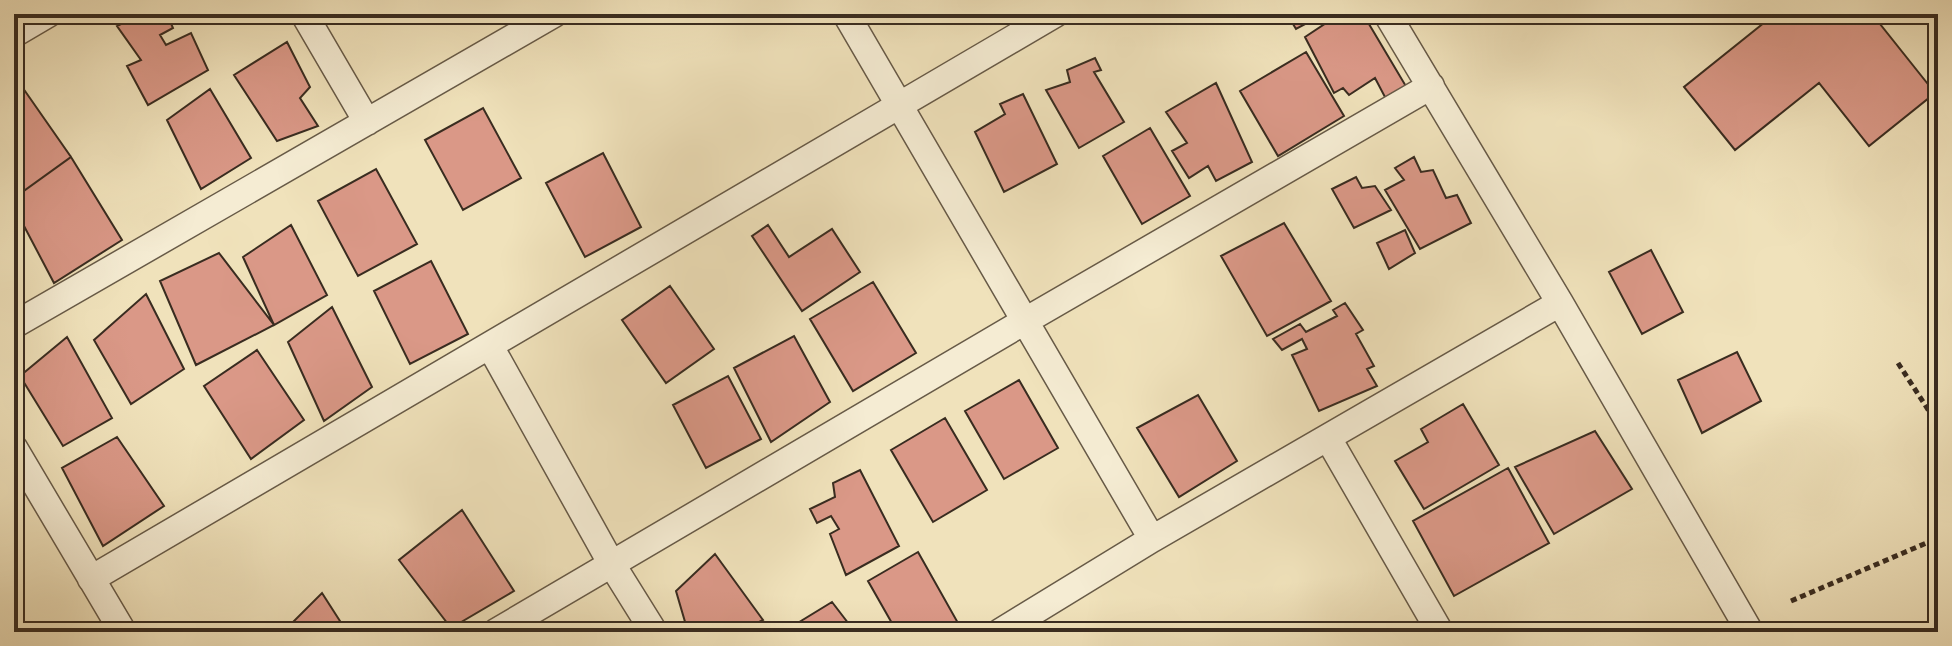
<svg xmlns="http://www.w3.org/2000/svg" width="1952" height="646" viewBox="0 0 1952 646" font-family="'EB Garamond',serif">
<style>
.building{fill:#da9887;stroke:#392c20;stroke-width:2}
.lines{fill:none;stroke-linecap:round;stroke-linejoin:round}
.street-casing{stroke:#675a47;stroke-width:29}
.path{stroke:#392c20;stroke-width:5;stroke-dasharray:6 4;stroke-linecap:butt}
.street{stroke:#f5ecd3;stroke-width:26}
</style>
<rect width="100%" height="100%" fill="#f0e2bb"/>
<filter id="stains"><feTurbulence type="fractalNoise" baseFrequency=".0025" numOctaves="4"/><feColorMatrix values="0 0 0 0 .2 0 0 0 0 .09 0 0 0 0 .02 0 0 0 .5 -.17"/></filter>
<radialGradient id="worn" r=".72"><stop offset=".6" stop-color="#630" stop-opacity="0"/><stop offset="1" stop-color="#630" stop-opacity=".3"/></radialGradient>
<path class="building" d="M141,14H167L173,28L160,35L166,45L191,33L208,70L148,105L127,66L141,60L117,26Z
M1287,14H1324L1296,29Z
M1331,14H1363L1407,88L1386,99L1375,78L1349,95L1343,88L1334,93L1305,37L1326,23L1324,18Z
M1775,14H1872L1935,93L1869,146L1819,83L1735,150L1684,87Z
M287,42L310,87L300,98L318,126L277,141L234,75Z
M1306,52L1344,116L1278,156L1240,91Z
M1095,58L1101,70L1094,72L1124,122L1079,148L1046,90L1070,82L1067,70Z
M18,81L71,157L14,198V84Z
M1216,83L1252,162L1216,181L1208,166L1189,178L1172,151L1187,143L1166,112Z
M210,89L251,158L201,189L167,120Z
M1023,94L1057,164L1004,192L975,132L1005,114L1000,104Z
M483,108L521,178L463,210L425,140Z
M1150,128L1190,196L1142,224L1103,156Z
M603,153L641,227L585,257L546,183Z
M71,157L122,240L54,283L14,207V198Z
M1414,157L1421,172L1433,170L1446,198L1457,195L1471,223L1420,249L1385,190L1404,180L1395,168Z
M376,169L417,244L358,276L318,201Z
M1356,177L1362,188L1375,186L1391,210L1354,228L1332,189Z
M1284,223L1331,301L1267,336L1221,256Z
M291,225L327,295L274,325L243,257Z
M768,225L789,257L832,229L860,272L802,311L752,236Z
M1405,230L1415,253L1389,269L1377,243Z
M1651,250L1683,312L1642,334L1609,272Z
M219,253L274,325L196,365L160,281Z
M431,261L468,334L410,364L374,291Z
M873,282L916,353L853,391L810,319Z
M670,286L714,349L666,383L622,320Z
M146,294L184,369L131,404L94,340Z
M1345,303L1363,330L1356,334L1374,366L1367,369L1377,386L1319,411L1292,355L1307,349L1302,339L1282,350L1273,339L1300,324L1306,332L1337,316L1333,310Z
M332,307L372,387L324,421L288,342Z
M794,336L830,402L771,442L734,368Z
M67,337L112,418L63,446L20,376Z
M257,350L304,420L251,459L204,386Z
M1737,352L1761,401L1702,433L1678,380Z
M728,376L761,439L706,468L673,405Z
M1019,380L1058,448L1004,479L965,411Z
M1198,395L1237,461L1179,497L1137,428Z
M1463,404L1499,465L1424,509L1395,461L1428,442L1421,429Z
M945,418L987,490L933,522L891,450Z
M1595,431L1632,489L1554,534L1515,467Z
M117,437L164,506L103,546L62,468Z
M1508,468L1549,543L1454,596L1413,521Z
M860,470L899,546L846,575L830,534L839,529L831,516L817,523L810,509L835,497L833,483Z
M462,510L514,591L451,628L399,560Z
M918,552L958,623L942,632H897L868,581Z
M715,554L763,620L740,632H688L676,591Z
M322,593L347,632H283Z
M832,602L855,632H783Z"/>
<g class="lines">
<defs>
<path id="street" d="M304,14L367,122
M846,14L1152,539
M1387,14L1560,303L1750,632
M14,34L48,14
M14,325L554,14
M490,346L611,563L654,632
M1328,438L1440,632
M14,448L123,632
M91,579L1055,14
M496,632L1025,321L1431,86
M1000,632L1152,539L1560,303"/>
</defs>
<use href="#street" class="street-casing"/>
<path class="path" d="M1898,363L1938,425
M1791,601L1938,538"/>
<use href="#street" class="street"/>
</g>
<rect width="1952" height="646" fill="none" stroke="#f0e2bb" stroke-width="48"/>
<rect x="16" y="16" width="1920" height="614" fill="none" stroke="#392c20" stroke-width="4"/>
<rect x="24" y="24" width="1904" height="598" fill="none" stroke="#392c20" stroke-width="2"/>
<rect width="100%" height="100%" filter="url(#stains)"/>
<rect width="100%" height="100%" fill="url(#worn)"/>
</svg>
